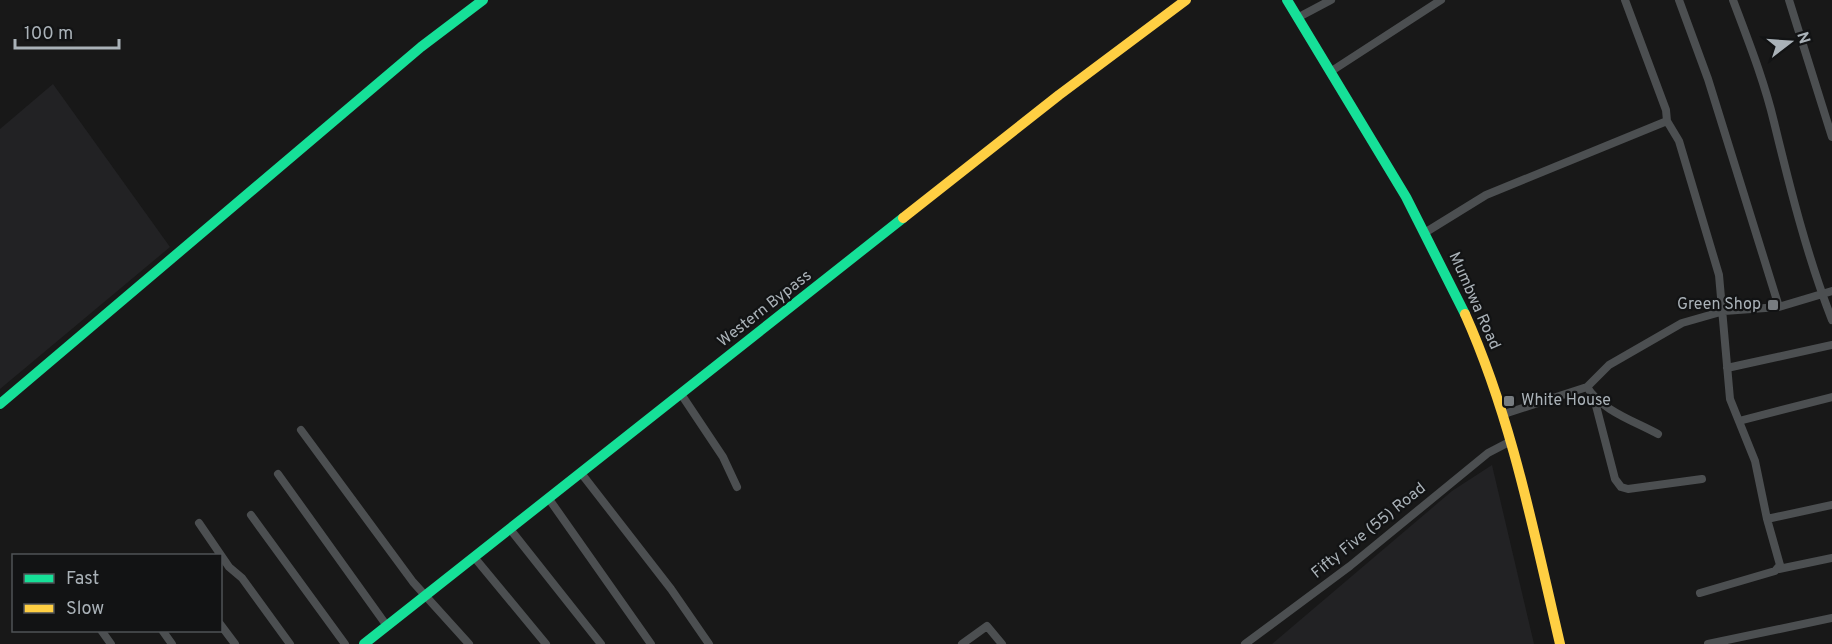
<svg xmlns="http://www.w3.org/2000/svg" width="1832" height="644" viewBox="0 0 1832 644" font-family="Overpass,sans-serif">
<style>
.built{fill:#222224}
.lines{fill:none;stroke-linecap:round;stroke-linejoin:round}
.street{stroke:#4c4f51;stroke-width:8}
.fast{stroke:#16e098;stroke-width:10}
.slow{stroke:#ffcf43;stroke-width:10}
.poi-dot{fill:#777c80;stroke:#121314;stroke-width:2}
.labels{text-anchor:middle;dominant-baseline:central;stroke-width:4.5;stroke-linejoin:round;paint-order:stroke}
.street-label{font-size:16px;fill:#aab2b8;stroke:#121314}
.poi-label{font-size:16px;fill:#aab2b8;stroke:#121314;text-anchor:end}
</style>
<rect width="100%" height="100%" fill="#181818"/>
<path class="built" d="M53,84L170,247L0,389V129Z
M1492,465L1534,644H1272L1452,491Z"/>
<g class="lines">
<path class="street" d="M1679,0L1708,79L1779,307
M1733,0C1748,40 1764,80 1774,122C1790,188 1807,256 1832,320
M1789,0L1832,137
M1297,18L1331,0
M1330,72L1441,0
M1667,121L1679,141L1719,275L1730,399L1755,461L1767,519L1780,565L1775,571L1700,593
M1426,232L1486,195L1667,121L1666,110L1625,0
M1727,368L1832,345
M1587,387C1601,410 1634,421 1658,434
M681,394L723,457L737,487
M1594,398L1615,479L1621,487L1628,489L1702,479
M1504,414L1587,387L1609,365L1682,323L1724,311L1779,307L1832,291
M1739,421L1832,397
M301,430L413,582L469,644
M581,473L671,589L709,644
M278,474L387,626
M549,499L651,644
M251,515L345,644
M1767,519L1832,505
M199,523L229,567L242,578L290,644
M510,529L601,644
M474,557L546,644
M1779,569L1832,558
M220,624L235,644
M101,630L111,644
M162,630L172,644
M962,644L987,626L1002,644
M1245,644L1350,566L1488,453L1511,441
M1708,644L1832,618"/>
<path class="fast" d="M1287,0L1406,197L1465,314
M0,404L421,47L483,0
M364,644L903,218"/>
<path class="slow" d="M903,218L1059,95L1186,0
M1465,314C1512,419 1534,533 1560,644"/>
</g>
<g class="poi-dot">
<rect x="1767" y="299" width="12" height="12" rx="3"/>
<rect x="1503" y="395" width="12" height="12" rx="3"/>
</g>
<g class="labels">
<g class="street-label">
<text transform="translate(1474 301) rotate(66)">Mumbwa Road</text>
<text transform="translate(765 309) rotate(-38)">Western Bypass</text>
<text transform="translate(1369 531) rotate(-39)">Fifty Five (55) Road</text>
</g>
<g class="poi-label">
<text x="1761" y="305">Green Shop</text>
<text x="1521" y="401" text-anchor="start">White House</text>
</g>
</g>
<rect x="12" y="554" width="210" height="78" fill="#121314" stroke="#4f5356" stroke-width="1.5"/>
<rect x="24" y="574" width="30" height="9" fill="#16e098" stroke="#4f5356" stroke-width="1.5"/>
<text x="66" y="584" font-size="18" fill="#aab2b8">Fast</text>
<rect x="24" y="604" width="30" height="9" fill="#ffcf43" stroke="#4f5356" stroke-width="1.5"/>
<text x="66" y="614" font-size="18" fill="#aab2b8">Slow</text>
<g transform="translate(1790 42) rotate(73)" stroke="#121314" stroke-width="4.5" paint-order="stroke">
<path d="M0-4.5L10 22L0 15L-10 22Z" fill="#aab2b8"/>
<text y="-9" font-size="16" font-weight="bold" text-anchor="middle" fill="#aab2b8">N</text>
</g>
<path d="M15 39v9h104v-9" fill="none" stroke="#aab2b8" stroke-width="3"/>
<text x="24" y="39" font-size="18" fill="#aab2b8" stroke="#121314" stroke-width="4.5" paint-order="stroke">100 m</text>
</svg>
